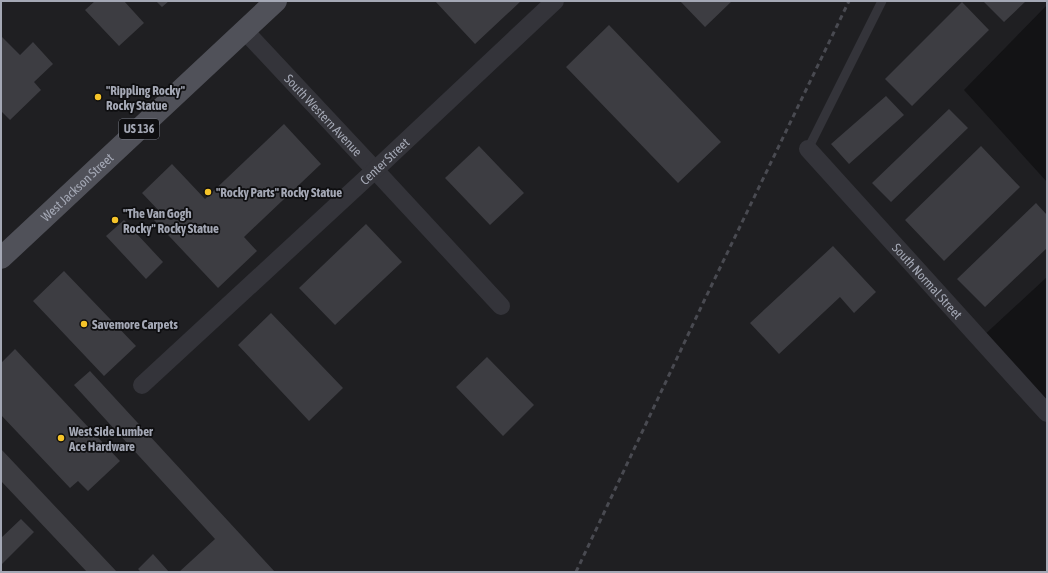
<svg xmlns="http://www.w3.org/2000/svg" width="1048" height="573" viewBox="0 0 1048 573" font-family="'Asap Condensed',sans-serif">
<style>
.built{fill:#1f1f22}
.building{fill:#3d3d42}
.lines{fill:none;stroke-linecap:round;stroke-linejoin:round}
.service{stroke:#34343a;stroke-width:9}
.minor{stroke:#34343a;stroke-width:18}
.primary{stroke:#505159;stroke-width:22}
.rail{stroke:#494a51;stroke-width:3;stroke-dasharray:5 4;stroke-linecap:butt}
.poi-dot{fill:#f6c429;stroke:#0e0e10;stroke-width:1.5}
.labels{text-anchor:middle;dominant-baseline:central;stroke-width:3.5;stroke-linejoin:round;paint-order:stroke}
.shield{fill:#0e0e10;stroke:#777a84;stroke-width:1}
.shield-label{font-size:12px;font-weight:bold;fill:#a4a8b5}
.poi-label{font-size:13px;font-weight:bold;fill:#a4a8b5;stroke:#0e0e10;text-anchor:start}
.street-label{font-size:13px;fill:#a4a8b5;stroke:#0e0e10}
</style>
<rect width="100%" height="100%" fill="#131315"/>
<path class="built" d="M1,1H1047V5L964,90L1047,182V277L980,339L1047,413V572H1Z"/>
<path class="building" d="M95,1H124L144,23L119,46L85,10Z
M156,1H169L162,7Z
M435,1H521L475,44Z
M680,1H732L705,27Z
M983,1H1026L1004,22Z
M962,2L989,30L912,106L885,79Z
M609,25L721,142L678,183L566,67Z
M1,36L20,55L33,42L53,64L34,82L41,90L10,120L2,112L1,113Z
M886,96L904,115L849,164L831,144Z
M949,109L968,128L891,202L872,183Z
M284,124L321,164L244,237L257,251L218,288L154,220L161,213L142,193L172,164L205,199Z
M479,146L524,193L490,225L445,178Z
M981,146L1020,187L944,261L905,220Z
M1036,203L1047,215V248L985,307L957,279Z
M124,220L163,262L146,279L106,236Z
M366,224L402,262L335,325L299,288Z
M833,246L876,292L854,313L840,297L779,354L750,323Z
M64,271L136,346L104,376L33,301Z
M271,313L343,388L309,421L238,345Z
M15,349L120,461L88,491L78,481L70,488L1,415V363Z
M487,357L534,405L503,436L456,387Z
M90,371L275,572H179L215,539L74,385Z
M1,449L117,572H87L1,481Z
M21,519L34,532L1,565V538Z
M153,554L169,572H141L138,569Z"/>
<g class="lines">
<path class="service" d="M808,149L882,1"/>
<g class="minor">
<path id="s1" d="M245,31L375,170L501,306"/>
<path id="s2" d="M808,149L1047,413"/>
<path id="s3" d="M142,385L375,170L555,1"/>
</g>
<path class="primary" id="s4" d="M1,258L276,1"/>
<path class="rail" d="M576,572L704,301L849,1"/>
</g>
<g class="poi-dot">
<circle cx="98" cy="97" r="4"/>
<circle cx="208" cy="192" r="4"/>
<circle cx="115" cy="220" r="4"/>
<circle cx="84" cy="324" r="4"/>
<circle cx="61" cy="438" r="4"/>
</g>
<g class="labels">
<rect class="shield" x="119" y="119" width="40" height="20" rx="3"/>
<g class="shield-label">
<text x="139" y="129">US 136</text>
</g>
<g class="poi-label">
<text x="106" y="90">"Rippling Rocky"<tspan x="106" dy="15">Rocky Statue</tspan></text>
<text x="216" y="192">"Rocky Parts" Rocky Statue</text>
<text x="123" y="213">"The Van Gogh<tspan x="123" dy="15">Rocky" Rocky Statue</tspan></text>
<text x="92" y="324">Savemore Carpets</text>
<text x="69" y="431">West Side Lumber<tspan x="69" dy="15">Ace Hardware</tspan></text>
</g>
<g class="street-label">
<text stroke="none"><textPath href="#s1" startOffset="115">South Western Avenue</textPath></text>
<text stroke="none"><textPath href="#s3" startOffset="330">Center Street</textPath></text>
<text stroke="none"><textPath href="#s4" startOffset="104">West Jackson Street</textPath></text>
<text stroke="none"><textPath href="#s2" startOffset="178">South Normal Street</textPath></text>
</g>
</g>
<rect width="1048" height="573" fill="none" stroke="#a4a8b5" stroke-width="4"/>
</svg>
